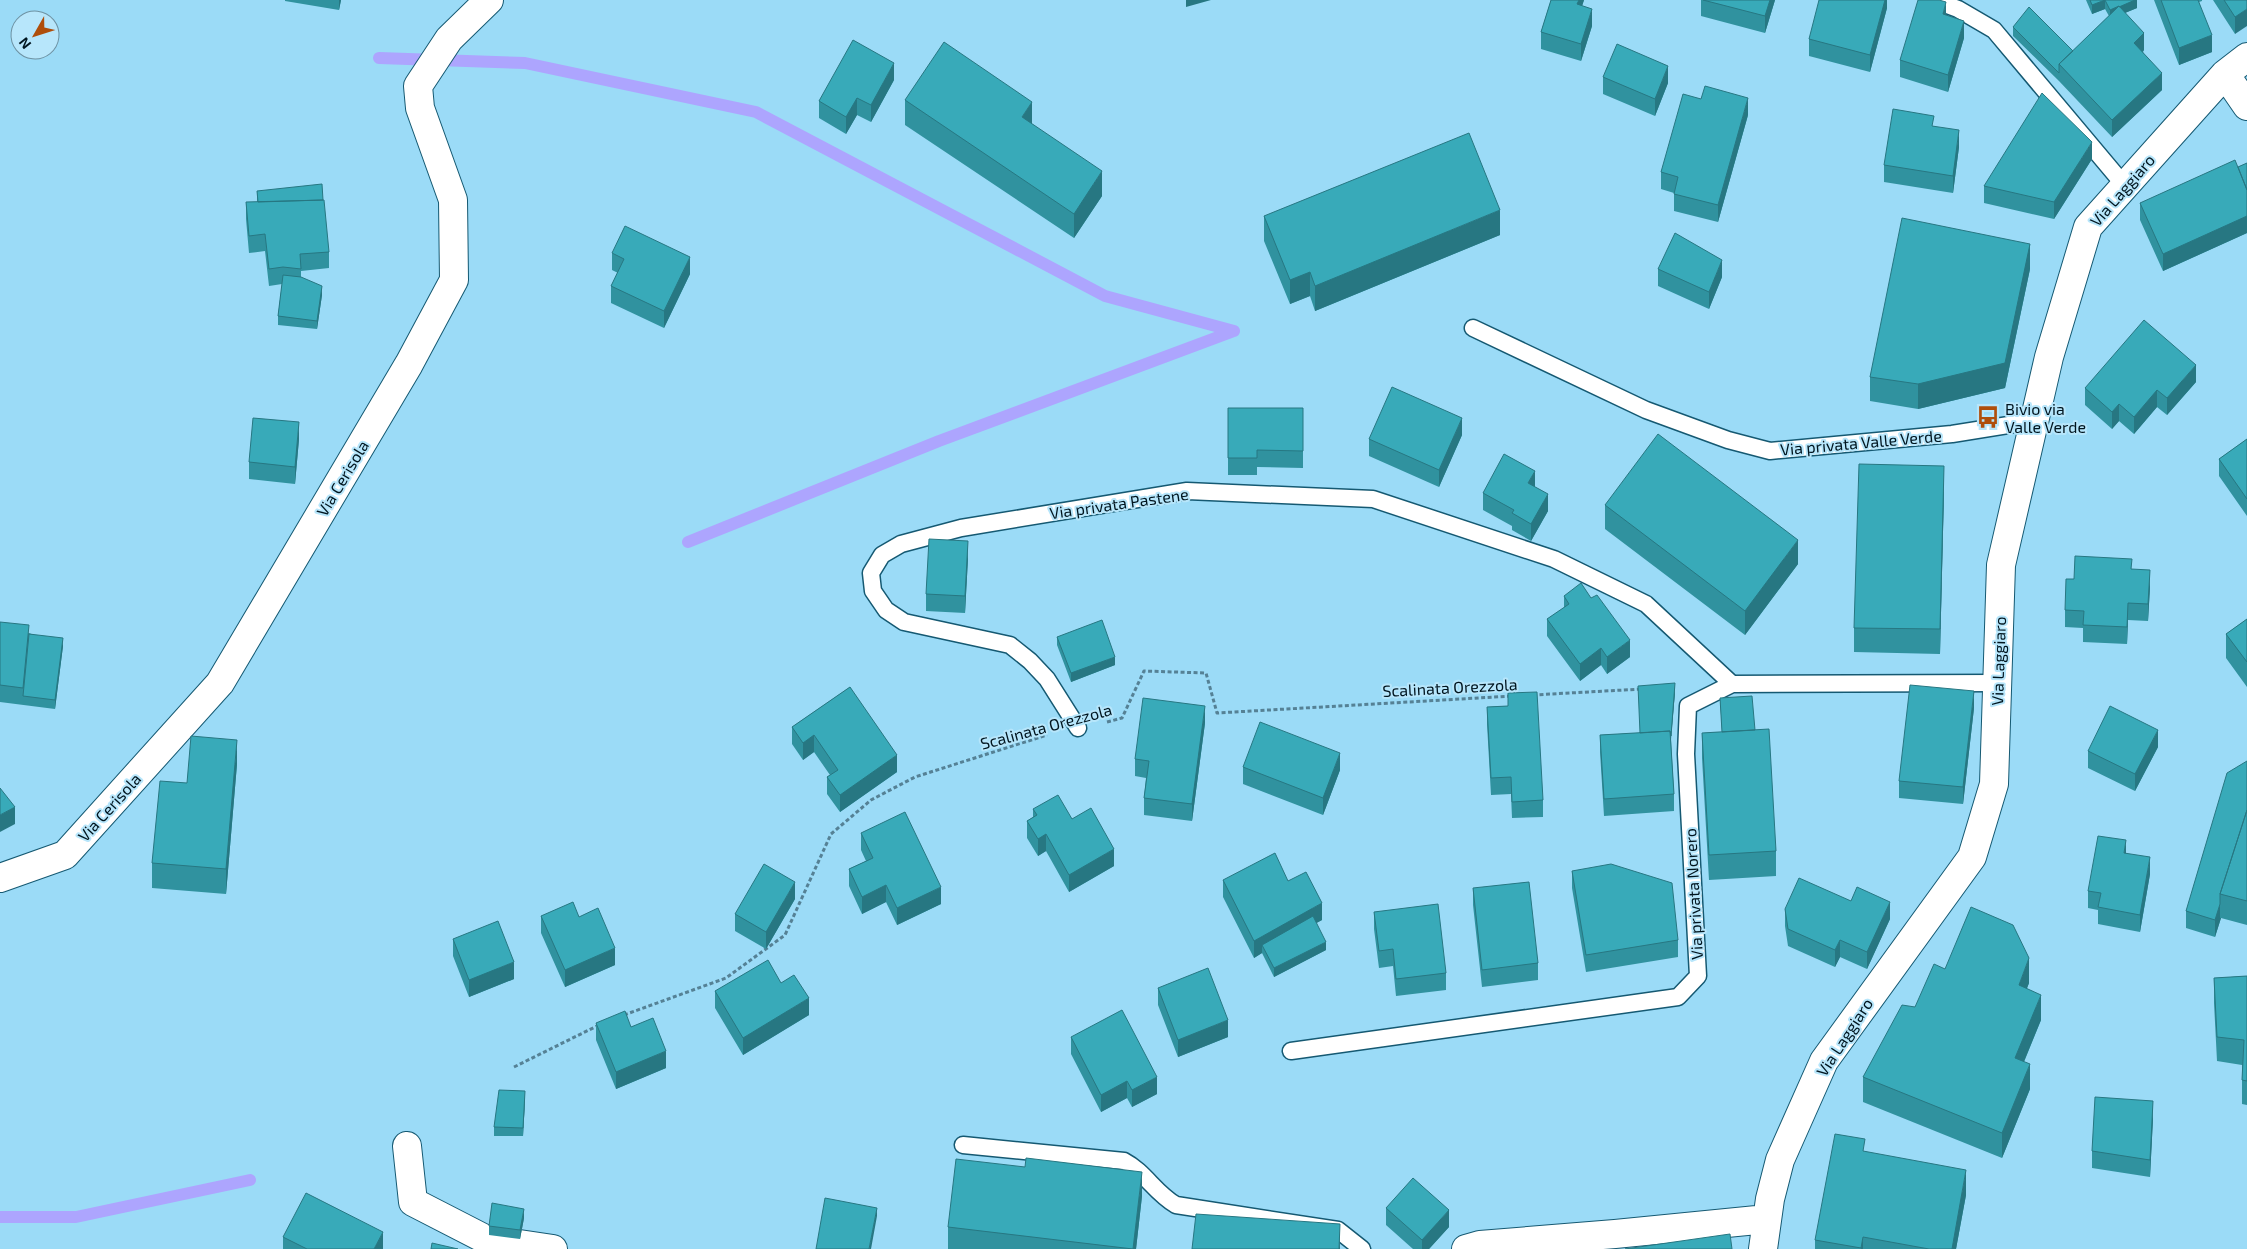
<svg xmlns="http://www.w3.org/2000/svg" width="2247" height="1249" viewBox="0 0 2247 1249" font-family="'Exo 2',sans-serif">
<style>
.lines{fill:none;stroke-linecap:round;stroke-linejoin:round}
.stream{stroke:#ada5fe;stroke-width:12}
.lane-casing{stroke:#155972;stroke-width:19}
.street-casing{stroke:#155972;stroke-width:30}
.path{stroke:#558195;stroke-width:3;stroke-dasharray:4 2.5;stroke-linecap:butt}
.lane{stroke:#fff;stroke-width:16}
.street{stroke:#fff;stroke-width:28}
.wall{fill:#30929f}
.shaded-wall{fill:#277782}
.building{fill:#38aab9;stroke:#277782}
.labels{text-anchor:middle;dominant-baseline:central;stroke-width:4;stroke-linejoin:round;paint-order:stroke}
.street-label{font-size:16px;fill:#00151f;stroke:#b7e6fb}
.poi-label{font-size:16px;fill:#00151f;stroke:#b7e6fb;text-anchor:start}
</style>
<rect width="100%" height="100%" fill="#9bdbf7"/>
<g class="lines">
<path class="stream" d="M379,58L525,63L756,112L1105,296L1234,331
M688,542L939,441L1234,331
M0,1217H76L250,1180"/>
<defs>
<path id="lane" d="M1934,0L1958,9L1994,30L2125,186
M1473,328L1646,410L1728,440L1770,451L1952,434L2034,421
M1078,728L1047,679L1030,661L1010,645L904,622L886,610L873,591L871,573L882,555L901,544L961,528L1187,491L1373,499L1554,559L1646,604L1732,684
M1291,1051L1678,997L1698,976L1686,754L1688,706L1732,684L1997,683
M963,1145L1124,1161C1145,1172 1155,1193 1176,1205L1338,1230L1362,1249"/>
<path id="street" d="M2225,74L2247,106
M0,878L65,855L220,683L409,364L454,280L453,200L420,108L418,86L449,39L489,0
M407,1146L413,1202L485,1239L553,1249
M1466,1249L1480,1245L1615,1234L1767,1219
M1763,1249L1770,1199L1780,1160L1824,1061L1972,857L1994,784L2001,565L2049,357L2088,227L2225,74L2247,57"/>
</defs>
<use href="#lane" class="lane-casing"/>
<use href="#street" class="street-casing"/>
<path class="path" d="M1533,695L1642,689
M1107,722L1122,718L1144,671L1206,673L1217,713L1512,696
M624,1015L726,978L785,935L831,834L871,800L915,777L1047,735
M514,1067L599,1025"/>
<use href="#lane" class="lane"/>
<use href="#street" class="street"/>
</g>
<path class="wall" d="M285,0H341L339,10L285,1Z
M1551,0H1584L1582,6L1592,26L1581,61L1541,49V32Z
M1701,0H1775L1765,33L1701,16Z
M1887,0V8L1870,72L1809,56V39Z
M2086,0H2137V8L2125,13L2144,50L2143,52L2162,90L2112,137L2059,81L2013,36V27L2073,51L2109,16L2105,9L2092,14Z
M2154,0H2202V1L2199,2L2212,52L2179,65Z
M2213,0H2247L2235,34Z
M1946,15L1964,38L1948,92L1900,77V60Z
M1603,77L1668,83L1655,116L1603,94Z
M894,80L871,122L857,115L846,134L819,118V101Z
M905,100L1032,124L1102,196L1074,238L905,125Z
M1748,115L1718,222L1674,211V193L1661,189V172Z
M1934,126L1959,147L1953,193L1884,182V165Z
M2092,159L2054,219L1984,203V186Z
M2247,163V233L2163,271L2140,220V203L2238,167Z
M257,191L329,252V268L301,271V277L322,295L317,329L278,325V316L282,284L269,286L265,251L249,253L246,219V202H257Z
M1264,216L1500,235L1315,311L1310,296L1290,304L1264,241Z
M612,253L690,274L664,328L611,303V286L618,273L612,270Z
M1658,269L1722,277L1709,309L1658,286Z
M2030,269L2005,388L1918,409L1870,401V377Z
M2196,382L2167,415L2157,407L2134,434L2119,421L2112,429L2085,405V388Z
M1228,408H1303V468L1257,467V475H1228Z
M1462,435L1439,487L1369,456V439Z
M299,439L295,484L249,479V462Z
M2247,439V516L2219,476V459Z
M1535,487L1548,511L1531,541L1512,530V526L1483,510V493Z
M1944,491L1940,654L1854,652V628Z
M1605,505L1798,564L1745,635L1605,529Z
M968,558L965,613L926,611V594Z
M2132,569L2150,587L2148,621L2128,620L2127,644L2083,642V628L2065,627V610L2074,579Z
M1564,596L1630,657L1607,674L1601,665L1580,681L1547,636V619L1564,608Z
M2247,619V687L2226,658V634Z
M0,622L63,646L55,709L0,702Z
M1057,637L1115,665L1071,682L1057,645Z
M850,687L897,772L840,812L827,794V777L830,775L814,752L803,760L792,744V727Z
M1675,692L1671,740L1674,794V811L1604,816L1600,752V735L1639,733Z
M1508,693L1543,800V817L1512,818L1511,794L1491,795L1487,724V707L1508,706Z
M1720,698L1755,730L1776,851V876L1709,880L1702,758V733L1722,732Z
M1974,708L1963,804L1899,798V781Z
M1205,723L1192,821L1144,815V798L1146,778L1135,776V759Z
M2158,747L2135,791L2088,768V751Z
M2247,761V925L2221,918L2215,937L2186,928V911Z
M237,764L226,894L152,888V863L187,783Z
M1243,767L1340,770L1323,815L1243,784Z
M1033,809L1072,819L1114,866L1069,892L1046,851L1038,856L1027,838V821L1033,817Z
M861,833L941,904L897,925L886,902L862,914L849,886V869L866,861L861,850Z
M2126,853L2150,874L2140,932L2098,924V910L2088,908V891Z
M1572,871L1678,940V957L1586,972L1572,888Z
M1223,880L1288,881L1322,920L1316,923L1326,950L1274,977L1262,953L1254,958L1223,897Z
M1473,888L1538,963V980L1482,987L1473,905Z
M795,899L766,949L735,931V914Z
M1785,909L1890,919L1867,969L1840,957L1835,967L1788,946L1785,926Z
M1374,912L1446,973V990L1396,996L1393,966L1379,968L1374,929Z
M541,916L579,917L615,965L565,987L541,933Z
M453,939L514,979L469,997L453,956Z
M1945,969L2029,983L2027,988L2041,1020L2024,1062L2030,1089L2002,1158L1863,1102V1077Z
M2247,976V1105L2242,1104V1065L2217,1061L2214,1003V978Z
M1158,988L1228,1037L1178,1057L1158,1005Z
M715,991L809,1015L743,1055L715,1008Z
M596,1023L631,1027L666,1068L616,1089L596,1040Z
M1071,1037L1157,1094L1132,1107L1127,1098L1101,1112L1071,1054Z
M525,1100L523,1136H494V1127Z
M2153,1118L2150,1177L2092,1168V1151Z
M1865,1151L1966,1195L1956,1249H1815V1240Z
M1142,1196L1136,1249H948V1227Z
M1386,1208L1449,1227L1429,1249H1413L1386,1225Z
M524,1218L520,1239L489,1235V1226Z
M283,1237L383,1249H283Z"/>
<path class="shaded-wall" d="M339,0H341L339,10Z
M1186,0H1211L1186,7Z
M1579,0H1584L1577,21V4Z
M1770,0H1775L1765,33V16Z
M1885,0H1887V8L1870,72V55Z
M2105,0V9L2092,14V5Z
M2135,0H2137V8L2110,19V10Z
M1946,2V19L1943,14Z
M1592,9V26L1581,61V44Z
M2247,9V26L2235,34V17Z
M1964,21V38L1948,92V75Z
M2144,33V50L2134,60V43Z
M2212,35V52L2179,65V48Z
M894,63V80L871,122V105Z
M1668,66V83L1655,116V99Z
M2162,73V90L2112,137V120Z
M857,98V115L846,134V117Z
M1748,98V115L1718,222V205Z
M1032,102V126L1022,117Z
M1959,130V147L1953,193V176Z
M2092,142V159L2054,219V202Z
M1102,171V196L1074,238V214Z
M1500,210V235L1315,311V286Z
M2247,216V233L2163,271V254Z
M2030,244V269L2005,388L1918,409V384Z
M690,257V274L664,328V311Z
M1722,260V277L1709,309V292Z
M1310,272V296L1290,304V280Z
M322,286V295L317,329V321Z
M2196,365V382L2167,415V398Z
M2157,390V407L2134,434V417Z
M2119,404V421L2112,429V412Z
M1462,418V435L1439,487V470Z
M299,422V439L295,484V467Z
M1944,466V491L1940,654V629Z
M1535,471V488L1528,483Z
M1548,494V511L1531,541V524Z
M1798,540V564L1745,635V611Z
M968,541V558L965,613V596Z
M2150,570V587L2148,621V604Z
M2128,603V620L2127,644V627Z
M63,638V646L55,709V700Z
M1630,640V657L1607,674V657Z
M1601,648V665L1580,681V664Z
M1115,657V665L1071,682V673Z
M1675,683V692L1670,748V739Z
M1974,691V708L1963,804V787Z
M1205,706V723L1192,821V804Z
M2158,730V747L2135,791V774Z
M814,735V752L803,760V743Z
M237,740V764L226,894V869Z
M1340,753V770L1323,815V798Z
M897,755V772L840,812V795Z
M15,807V824L0,832V815Z
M1046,834V851L1038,856V839Z
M2126,840V857L2124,853Z
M1114,849V866L1069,892V875Z
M2150,857V874L2140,932V915Z
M795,882V899L766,949V932Z
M886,885V902L862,914V897Z
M941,887V904L897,925V908Z
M1890,902V919L1867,969V952Z
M1322,903V920L1266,951L1262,945V953L1254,958V941Z
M2220,904V918H2221L2215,937V920Z
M1840,940V957L1835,967V950Z
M1326,942V950L1274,977V968Z
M615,948V965L565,987V970Z
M2029,958V983L2019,1009V985Z
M514,962V979L469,997V980Z
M2041,995V1020L2015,1083V1058Z
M809,998V1015L743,1055V1038Z
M1228,1020V1037L1178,1057V1040Z
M666,1051V1068L616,1089V1072Z
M2030,1064V1089L2002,1158V1133Z
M1157,1077V1094L1132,1107V1090Z
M1127,1081V1098L1101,1112V1095Z
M525,1091V1100L523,1136V1128Z
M2153,1101V1118L2150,1177V1160Z
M1966,1170V1195L1956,1249H1952Z
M1142,1172V1196L1136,1249H1133Z
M877,1208V1216L871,1249H869Z
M524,1209V1218L520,1239V1230Z
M1449,1210V1227L1429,1249H1422V1240Z
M1340,1224V1249H1339Z
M383,1232V1249H374Z
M1863,1237V1249H1861V1248Z"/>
<path class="building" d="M1551,0H1579L1577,4L1592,9L1581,44L1541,32Z
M1703,0H1770L1765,16Z
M1819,0H1885L1870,55L1809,39Z
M1918,0H1939L1946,2L1943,14L1964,21L1948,75L1900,60Z
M2090,0H2135L2119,7V6L2110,10L2105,0L2092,5Z
M2161,0H2198L2212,35L2179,48Z
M2224,0H2247V9L2235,17Z
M2119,6L2144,33L2134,43L2162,73L2112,120L2059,64Z
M2029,7L2073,51L2059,64V73L2013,27Z
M853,40L894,63L871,105L857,98L846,117L819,101Z
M944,42L1032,102L1022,117L1102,171L1074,214L905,100Z
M1617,44L1668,66L1655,99L1603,77Z
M1705,86L1748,98L1718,205L1674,194L1678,177L1661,172L1683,94L1701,99Z
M2042,93L2092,142L2054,202L1984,186Z
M1893,109L1934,116L1932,126L1959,130L1953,176L1884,165Z
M1469,133L1500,210L1315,286L1310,272L1290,280L1264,216Z
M2235,160L2247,190V216L2163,254L2140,203Z
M2247,163V190L2238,167Z
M322,184L323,200L258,202L257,191Z
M324,200L329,252L300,254L301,269L283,267L269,269L265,234L249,236L246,202Z
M1902,218L2030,244L2005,363L1918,384L1870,377Z
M625,226L690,257L664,311L611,286L624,259L612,253Z
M1675,233L1722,260L1709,292L1658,269Z
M283,275L301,277L322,286L317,321L278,316Z
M2144,320L2196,365L2167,398L2157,390L2134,417L2119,404L2112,412L2085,388Z
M1392,387L1462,418L1439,470L1369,439Z
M1228,408H1303V451L1257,450V458H1228Z
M253,418L299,422L295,467L249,462Z
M1658,434L1798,540L1745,611L1605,505Z
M2247,439V499L2219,459Z
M1504,454L1535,471L1528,483L1548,494L1531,524L1512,513L1514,510L1483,493Z
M1859,464L1944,466L1940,629L1854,628Z
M929,539L968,541L965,596L926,594Z
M2075,556L2132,559L2131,569L2150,570L2148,604L2128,603L2127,627L2083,625L2084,611L2065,610L2066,579H2074Z
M1581,583L1591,598L1597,595L1630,640L1607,657L1601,648L1580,664L1547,619L1569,604L1564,596Z
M2247,619V662L2226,634Z
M1102,620L1115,657L1071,673L1057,637Z
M0,622L29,625L23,688L0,685Z
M29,634L63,638L55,700L23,696Z
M1675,683L1671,736L1670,731L1640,733L1638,686Z
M1910,685L1974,691L1963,787L1899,781Z
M850,687L897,755L840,795L827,777L838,770L814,735L803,743L792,727Z
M1537,692L1543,800L1512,802L1511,777L1491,778L1487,707L1508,706V693Z
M1752,696L1755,730L1722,732L1720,698Z
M1143,698L1205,706L1192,804L1144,798L1149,761L1135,759Z
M2110,706L2158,730L2135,774L2088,751Z
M1260,722L1340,753L1323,798L1243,767Z
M1769,729L1776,851L1709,855L1702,733Z
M1670,731L1674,794L1604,799L1600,735Z
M191,736L237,740L226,869L152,863L160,781L187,783Z
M2247,761V810L2220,894V904L2215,920L2186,911L2227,773Z
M0,788L15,807L0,815Z
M1058,795L1072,819L1091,808L1114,849L1069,875L1046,834L1038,839L1027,821L1037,815L1033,809Z
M2247,810V901L2220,894Z
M905,812L941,887L897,908L886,885L862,897L849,869L873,858L861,833Z
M2098,836L2126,840L2124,853L2150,857L2140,915L2098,907L2101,893L2088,891Z
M1275,853L1288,881L1306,872L1322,903L1254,941L1223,880Z
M764,864L795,882L766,932L735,914Z
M1611,864L1672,883L1678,940L1586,955L1572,871Z
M1799,878L1851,901L1857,887L1890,902L1867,952L1840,940L1835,950L1788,929L1785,909Z
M1529,882L1538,963L1482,970L1473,888Z
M573,902L579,917L598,908L615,948L565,970L541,916Z
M1438,904L1446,973L1396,979L1393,949L1379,951L1374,912Z
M1971,907L2013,925L2029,958L2019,985L2041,995L2015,1058L2030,1064L2002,1133L1863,1077L1902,1005L1915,1007L1934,964L1945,969Z
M1313,916L1326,942L1274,968L1262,945Z
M498,921L514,962L469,980L453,939Z
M768,960L781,983L794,975L809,998L743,1038L715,991Z
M1208,968L1228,1020L1178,1040L1158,988Z
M2247,976V1081L2242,1080L2244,1040L2217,1037L2214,978Z
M1122,1010L1157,1077L1132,1090L1127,1081L1101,1095L1071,1037Z
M625,1011L631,1027L653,1018L666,1051L616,1072L596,1023Z
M499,1090L525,1091L523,1128L494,1127Z
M2095,1097L2153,1101L2150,1160L2092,1151Z
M1835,1134L1865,1139L1863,1151L1966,1170L1952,1249H1929L1863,1237L1861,1248L1815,1240Z
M1026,1158L1142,1172L1133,1249L948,1227L956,1159L1025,1167Z
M1413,1178L1449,1210L1422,1240L1386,1208Z
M306,1193L383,1232L374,1249H307L283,1237Z
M825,1198L877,1208L869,1249H816Z
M492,1203L524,1209L520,1230L489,1226Z
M1196,1214L1340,1224L1339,1249H1192Z
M1730,1234L1732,1249H1625Z
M432,1243L458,1249H431Z"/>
<defs>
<symbol id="bus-bare" viewBox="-9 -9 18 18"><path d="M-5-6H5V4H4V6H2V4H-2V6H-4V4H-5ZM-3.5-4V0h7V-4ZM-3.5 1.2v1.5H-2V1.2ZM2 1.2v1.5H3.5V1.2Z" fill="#af4e0b" stroke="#b7e6fb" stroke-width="2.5" paint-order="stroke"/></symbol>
</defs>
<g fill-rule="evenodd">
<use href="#bus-bare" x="1972" y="401" width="32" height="32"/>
</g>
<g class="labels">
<g class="street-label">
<text transform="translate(2122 190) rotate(-49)">Via Laggiaro</text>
<text transform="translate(1861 442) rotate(-5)">Via privata Valle Verde</text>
<text transform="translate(342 478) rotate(-59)">Via Cerisola</text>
<text transform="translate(1119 503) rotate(-8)">Via privata Pastene</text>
<text transform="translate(1998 661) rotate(-88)">Via Laggiaro</text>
<text transform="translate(1450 687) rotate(-3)">Scalinata Orezzola</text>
<text transform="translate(1046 726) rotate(-15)">Scalinata Orezzola</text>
<text transform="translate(109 807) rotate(-48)">Via Cerisola</text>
<text transform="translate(1693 894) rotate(-93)">Via privata Norero</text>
<text transform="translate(1844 1037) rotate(-57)">Via Laggiaro</text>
</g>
<g class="poi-label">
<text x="2005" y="408">Bivio via<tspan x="2005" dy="18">Valle Verde</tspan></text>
</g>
</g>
<g transform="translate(35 35) rotate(231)"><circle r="24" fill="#b7e6fb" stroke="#6e92a3"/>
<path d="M0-4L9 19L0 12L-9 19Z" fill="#af4e0b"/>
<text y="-8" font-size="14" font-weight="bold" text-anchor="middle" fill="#00151f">N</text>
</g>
</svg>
